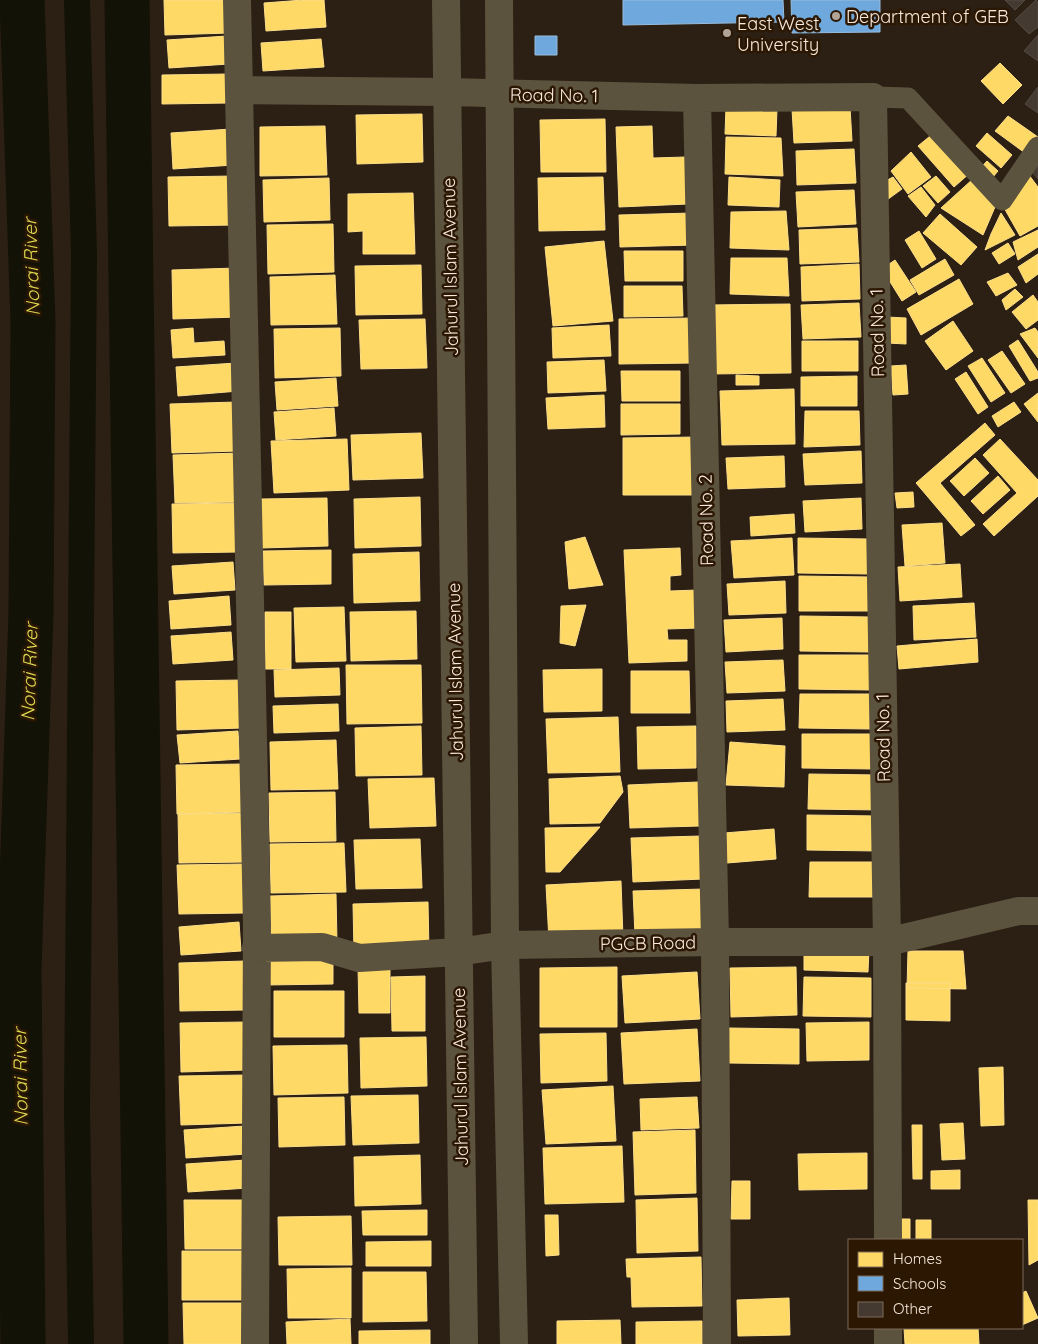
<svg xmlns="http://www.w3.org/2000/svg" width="1038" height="1344" viewBox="0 0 1038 1344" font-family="Quicksand,sans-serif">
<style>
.homes{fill:#ffd966;stroke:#fdde89}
.schools{fill:#6fa8dc;stroke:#98bcdc}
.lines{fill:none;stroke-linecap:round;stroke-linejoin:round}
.canal{stroke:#131206;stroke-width:26}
.river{stroke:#131206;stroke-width:45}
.building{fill:#453a32;stroke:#564a42}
.pedestrian{stroke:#5c533f;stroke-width:21}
.minor{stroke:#5c533f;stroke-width:28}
.tertiary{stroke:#5c533f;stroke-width:28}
.poi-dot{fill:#b1a396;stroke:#2b1702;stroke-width:2}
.labels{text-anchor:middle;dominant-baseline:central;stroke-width:5;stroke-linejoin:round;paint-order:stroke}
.poi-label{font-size:18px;fill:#f8e9dc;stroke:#2b1702;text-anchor:start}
.street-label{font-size:18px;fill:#f8e9dc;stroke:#2b1702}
.water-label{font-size:19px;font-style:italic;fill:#dbda51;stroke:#2b1702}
</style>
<rect width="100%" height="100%" fill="#2c2014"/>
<path class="homes" d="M164,0H230V33L165,35Z
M303,0H324L326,27L266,31L264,3Z
M227,36L229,64L169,68L167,40Z
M321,39L324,67L263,71L261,43Z
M1000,63L1022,85L1003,104L981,81Z
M228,74L229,103L162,104V75Z
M726,107L777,109L776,136L725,134Z
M850,107L852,141L794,143L792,109Z
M422,114L423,162L357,164L356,115Z
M1008,116L1038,137L1025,153L995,131Z
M605,119L606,172H541L540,120Z
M325,126L327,175L260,176V127Z
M652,126L653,158L686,157L688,204L619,207L616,127Z
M231,129L234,165L173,169L171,133Z
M935,132L970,173L954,187L918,146Z
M987,133L1012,155L1001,168L976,146Z
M726,137L781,138L783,176L725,174Z
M854,149L856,183L797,185L796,151Z
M911,152L931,177L908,194L891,171Z
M987,161L998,171L987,184L975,174Z
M1029,175L1038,187V226L1020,236L1003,206Z
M234,176L236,225L169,226L168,177Z
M936,176L950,192L938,203L923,186Z
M603,177L605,230L539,231L538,178Z
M729,177L780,180L779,207L728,205Z
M893,177L902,189L880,205L882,183Z
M329,178L330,220L264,222L263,180Z
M974,178L998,200L983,235L941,208Z
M921,187L935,205L926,217L908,196Z
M854,190L856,224L798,227L796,192Z
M413,193L415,254H363V231L348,232V194Z
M786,211L789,250L730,248L731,212Z
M692,213L694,245L620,247L619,215Z
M1001,213L1015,235L985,250L991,234Z
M940,214L977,247L961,265L923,233Z
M333,224L334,272L268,274L267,225Z
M857,228L859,262L800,264L799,230Z
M1038,230V247L1018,260L1013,242Z
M919,231L936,259L922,268L905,240Z
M604,241L613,321L553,326L545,247Z
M1008,243L1015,254L999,264L992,253Z
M624,251H683V281H625Z
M1038,254V274L1026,283L1018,267Z
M731,258H787L789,296L730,294Z
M945,259L954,275L919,295L910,280Z
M895,260L916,292L902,301L882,269Z
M859,264L860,299L802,301L801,267Z
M421,265L422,314L356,315L355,266Z
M237,268L239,317L173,319L172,270Z
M1008,273L1017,285L996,296L987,282Z
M335,275L337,324L271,325L270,277Z
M959,279L973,304L921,335L907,309Z
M624,286H682L683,316L624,317Z
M1015,289L1023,297L1006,310L1002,300Z
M1033,295L1038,302V320L1026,329L1012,312Z
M859,303L861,337L803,339L801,305Z
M790,304L791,373L710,374L709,305Z
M887,317L906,318V344L887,343Z
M694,318V363L619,364V319Z
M425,319L427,368L361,369L359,320Z
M953,321L973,351L946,370L925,341Z
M609,325L611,356L553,358L552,328Z
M193,328L194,343L224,341L225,355L173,358L171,330Z
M340,328L341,376L275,378L274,329Z
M1035,328L1038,332V358L1020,334Z
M1018,340L1038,372V378L1030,381L1009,346Z
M802,341H858V371H802Z
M1002,351L1025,384L1011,393L988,360Z
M982,358L1005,393L991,402L968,366Z
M604,360L606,391L548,393L547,362Z
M236,363L239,391L178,396L176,367Z
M906,365L908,394L893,395L891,366Z
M621,371H680V401H622Z
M966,372L988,407L978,414L955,379Z
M736,375L759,376V385H736Z
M857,376V406H801V377Z
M336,378L338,406L277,410L275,382Z
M794,389L795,444L722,445L720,391Z
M1038,393V422L1024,404Z
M604,395L605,427L548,429L546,398Z
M236,402L238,451L172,453L170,404Z
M1014,402L1021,412L998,427L992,416Z
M621,404H680V434L621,435Z
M334,408L336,436L276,440L274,412Z
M805,411H859L860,445L804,447Z
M985,423L995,435L940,483L975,525L961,536L916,483Z
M421,433L423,478L353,480L351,435Z
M698,437V495H623V438Z
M347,439L349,490L274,493L271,441Z
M1000,439L1038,480V496L994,536L983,524L1017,493L983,455Z
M861,451L862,483L805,485L803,454Z
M239,453L240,502L175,503L173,455Z
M784,456L785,487L728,489L726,458Z
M975,458L989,473L964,496L950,481Z
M998,476L1010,490L983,514L971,501Z
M913,492L914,507L897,508L895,493Z
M420,497L421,546L355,548L354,499Z
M327,498L328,546L262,548L261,499Z
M861,498L862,529L805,532L803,501Z
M237,503L239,552L173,553L172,504Z
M794,514L795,533L751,536L750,517Z
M942,523L945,563L905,566L902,525Z
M585,537L603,585L569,589L565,542Z
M792,538L794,575L734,578L731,541Z
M798,538L869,539L868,574L798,573Z
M680,548L681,575L670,576V591L698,590L699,628L667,629L668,640H687V661L629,663L624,550Z
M331,550V584L264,585L263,551Z
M419,552L420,601L354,603L353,554Z
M233,562L235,590L174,594L172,566Z
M960,564L962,597L900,601L898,567Z
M799,576L870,577V611H799Z
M785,581L786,613L729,615L727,584Z
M229,596L231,625L171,629L169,601Z
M974,603L976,637L914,640L913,606Z
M586,605L575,646L560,643L561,606Z
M344,607L346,661L296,662L294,608Z
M416,611L417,659L351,661L350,612Z
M265,612H291V669H265Z
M800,616L871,617L870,652L800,651Z
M782,618L783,649L726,652L724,620Z
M231,632L233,660L173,664L171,636Z
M977,639L978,662L899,669L897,646Z
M799,655H870V690L799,689Z
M783,660L785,691L727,693L725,662Z
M346,665H421L422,723L347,724Z
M339,668L340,695L275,697L274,670Z
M602,669V711L544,712L543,670Z
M631,671H689L690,713H631Z
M242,680L243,728L177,730L176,681Z
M800,694H870V729L799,728Z
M783,699L785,730L727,732L726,701Z
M338,704L339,731L274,733L273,706Z
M618,717L620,772L548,773L546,719Z
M421,726L422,775L356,776L355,728Z
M696,726V768L638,769L637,727Z
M238,731L240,759L180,763L177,735Z
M802,734H872V769L802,768Z
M336,740L338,789L271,790L270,742Z
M730,742L785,746L784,787L726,785Z
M242,764L243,812L177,814L176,765Z
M809,774L879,775V810L808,809Z
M620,776L623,792L600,823L550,824L549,779Z
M434,778L436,826L370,828L368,779Z
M698,782L700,826L630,828L628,785Z
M335,792L336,841L270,842L269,793Z
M244,813L245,862L179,863L178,814Z
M807,815L878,816L877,851L807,850Z
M600,827L560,872H546L545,828Z
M774,829L776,859L727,863L724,833Z
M701,836L703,879L633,882L631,838Z
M420,839L422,888L356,889L354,840Z
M344,843L346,892L271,893L270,844Z
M810,862H880V897H809Z
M243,864L245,913L179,914L177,865Z
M621,881L623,938L549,941L546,885Z
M704,889L706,932L635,935L633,891Z
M336,894L337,943L271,944L270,896Z
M428,902L429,952L354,953L353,904Z
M239,922L241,951L181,955L179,927Z
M804,947L869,949L868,972L804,970Z
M908,951H963L966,989L907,988Z
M333,952V984L266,985V953Z
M245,961L246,1010L180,1011L179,963Z
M390,966V1013H359L358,967Z
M617,967V1027H540V968Z
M796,967L797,1015L731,1017L730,968Z
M697,972L700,1019L625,1023L622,976Z
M425,976V1031H392L391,977Z
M804,977L871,978V1017L803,1016Z
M906,983H950V1021L906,1020Z
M274,991H344V1037H274Z
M245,1022L247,1070L181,1072L180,1023Z
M869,1022V1060L807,1061L806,1023Z
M728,1028L799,1029V1064L728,1063Z
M697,1029L700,1081L624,1084L621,1033Z
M606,1033L607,1081L541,1083L540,1034Z
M426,1037L427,1086L361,1088L360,1038Z
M347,1045L348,1093L274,1095L273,1046Z
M1003,1067L1004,1125L981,1126L979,1068Z
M246,1075L247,1123L181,1125L179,1076Z
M613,1086L616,1141L546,1144L542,1090Z
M418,1095L419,1143L353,1145L351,1096Z
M344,1097L345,1145L279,1147L278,1098Z
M697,1097L699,1128L641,1130L640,1099Z
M963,1123L965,1159L942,1160L940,1124Z
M912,1125H922V1179H913Z
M245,1126L247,1154L186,1158L184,1130Z
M695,1130L696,1193L635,1195L633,1132Z
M622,1146L624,1202L545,1204L543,1148Z
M867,1153V1189L799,1190L798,1154Z
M420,1155L421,1204L355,1206L354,1157Z
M246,1160L248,1188L188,1192L186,1164Z
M960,1170V1189H931V1171Z
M732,1181H750V1219H731Z
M697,1198L698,1251L637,1253L636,1200Z
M184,1200H248L249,1249H185Z
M1028,1200H1038V1260L1029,1265Z
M427,1210V1235H363L362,1211Z
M545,1215H558L559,1255L546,1256Z
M351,1216L352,1265H279L278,1217Z
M901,1219H910V1240H900Z
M916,1220H931V1240H916Z
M431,1241V1266H366V1242Z
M182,1251H245L246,1300H182Z
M701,1257L702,1306L632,1307L631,1277H627L626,1259Z
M351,1268V1318H288L287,1269Z
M363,1272H426L427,1321L363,1322Z
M1026,1291L1038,1318L1022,1325V1293Z
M789,1298L790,1335L738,1336L737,1300Z
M183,1303H247L248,1344H184Z
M350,1319L351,1344H287L286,1322Z
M620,1320L621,1344H557V1321Z
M702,1321V1344H636V1322Z
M904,1328H978L979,1344H905Z
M430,1330V1344H359V1331Z"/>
<path class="schools" d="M623,0H783L784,22L623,25Z
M791,0H880V32L792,33Z
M535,36H557V55H535Z"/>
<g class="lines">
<path class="canal" d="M77,0L84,254L77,1109L81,1344"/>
<path class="river" d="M22,0L33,322L31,613L19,969L23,1344
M127,0L146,1344"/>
</g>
<path class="building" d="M1005,0H1025L1015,10Z
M1036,0L1038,3V27L1029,34L1015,20Z
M1038,35V61L1024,51Z
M1038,87V113L1025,104Z
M1038,165V179L1032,172Z"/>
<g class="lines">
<path class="pedestrian" d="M873,97L908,98L1002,200L1038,147"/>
<path class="minor" d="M237,0L257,925L255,1344
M239,90L448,92L697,98L873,97L887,942L888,1240
M697,98L715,942L717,1344
M256,948L322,947L359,958L458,952L505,945L715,942H887L1019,911H1038
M888,1328V1344"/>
<path class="tertiary" d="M446,0L464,1344
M499,0L505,945L514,1344"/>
</g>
<g class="poi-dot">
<circle cx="836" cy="16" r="5"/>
<circle cx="727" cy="33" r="5"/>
</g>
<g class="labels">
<g class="poi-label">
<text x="846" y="16">Department of GEB</text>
<text x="737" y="23">East West<tspan x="737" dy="21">University</tspan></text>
</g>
<g class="street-label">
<text transform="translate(554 95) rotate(1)">Road No. 1</text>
<text transform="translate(450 267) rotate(-91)">Jahurul Islam Avenue</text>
<text transform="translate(877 333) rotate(-91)">Road No. 1</text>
<text transform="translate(706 520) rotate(-91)">Road No. 2</text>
<text transform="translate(455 672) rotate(-91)">Jahurul Islam Avenue</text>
<text transform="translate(883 738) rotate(-91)">Road No. 1</text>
<text transform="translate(648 943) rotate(-1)">PGCB Road</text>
<text transform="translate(460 1077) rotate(-91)">Jahurul Islam Avenue</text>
</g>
<g class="water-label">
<text transform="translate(31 267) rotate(-92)">Norai River</text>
<text transform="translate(29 672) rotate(-88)">Norai River</text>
<text transform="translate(20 1077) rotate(-91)">Norai River</text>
</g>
</g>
<rect x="848" y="1239" width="175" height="90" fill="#2b1702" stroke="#7d6b59"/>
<rect x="858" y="1252" width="25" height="15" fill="#ffd966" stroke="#7d6b59"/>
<text x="893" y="1264" font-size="15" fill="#f8e9dc">Homes</text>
<rect x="858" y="1276" width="25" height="15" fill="#6fa8dc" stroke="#7d6b59"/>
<text x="893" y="1289" font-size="15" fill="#f8e9dc">Schools</text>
<rect x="858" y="1302" width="25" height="15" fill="#453a32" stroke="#7d6b59"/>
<text x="893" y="1314" font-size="15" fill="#f8e9dc">Other</text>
</svg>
